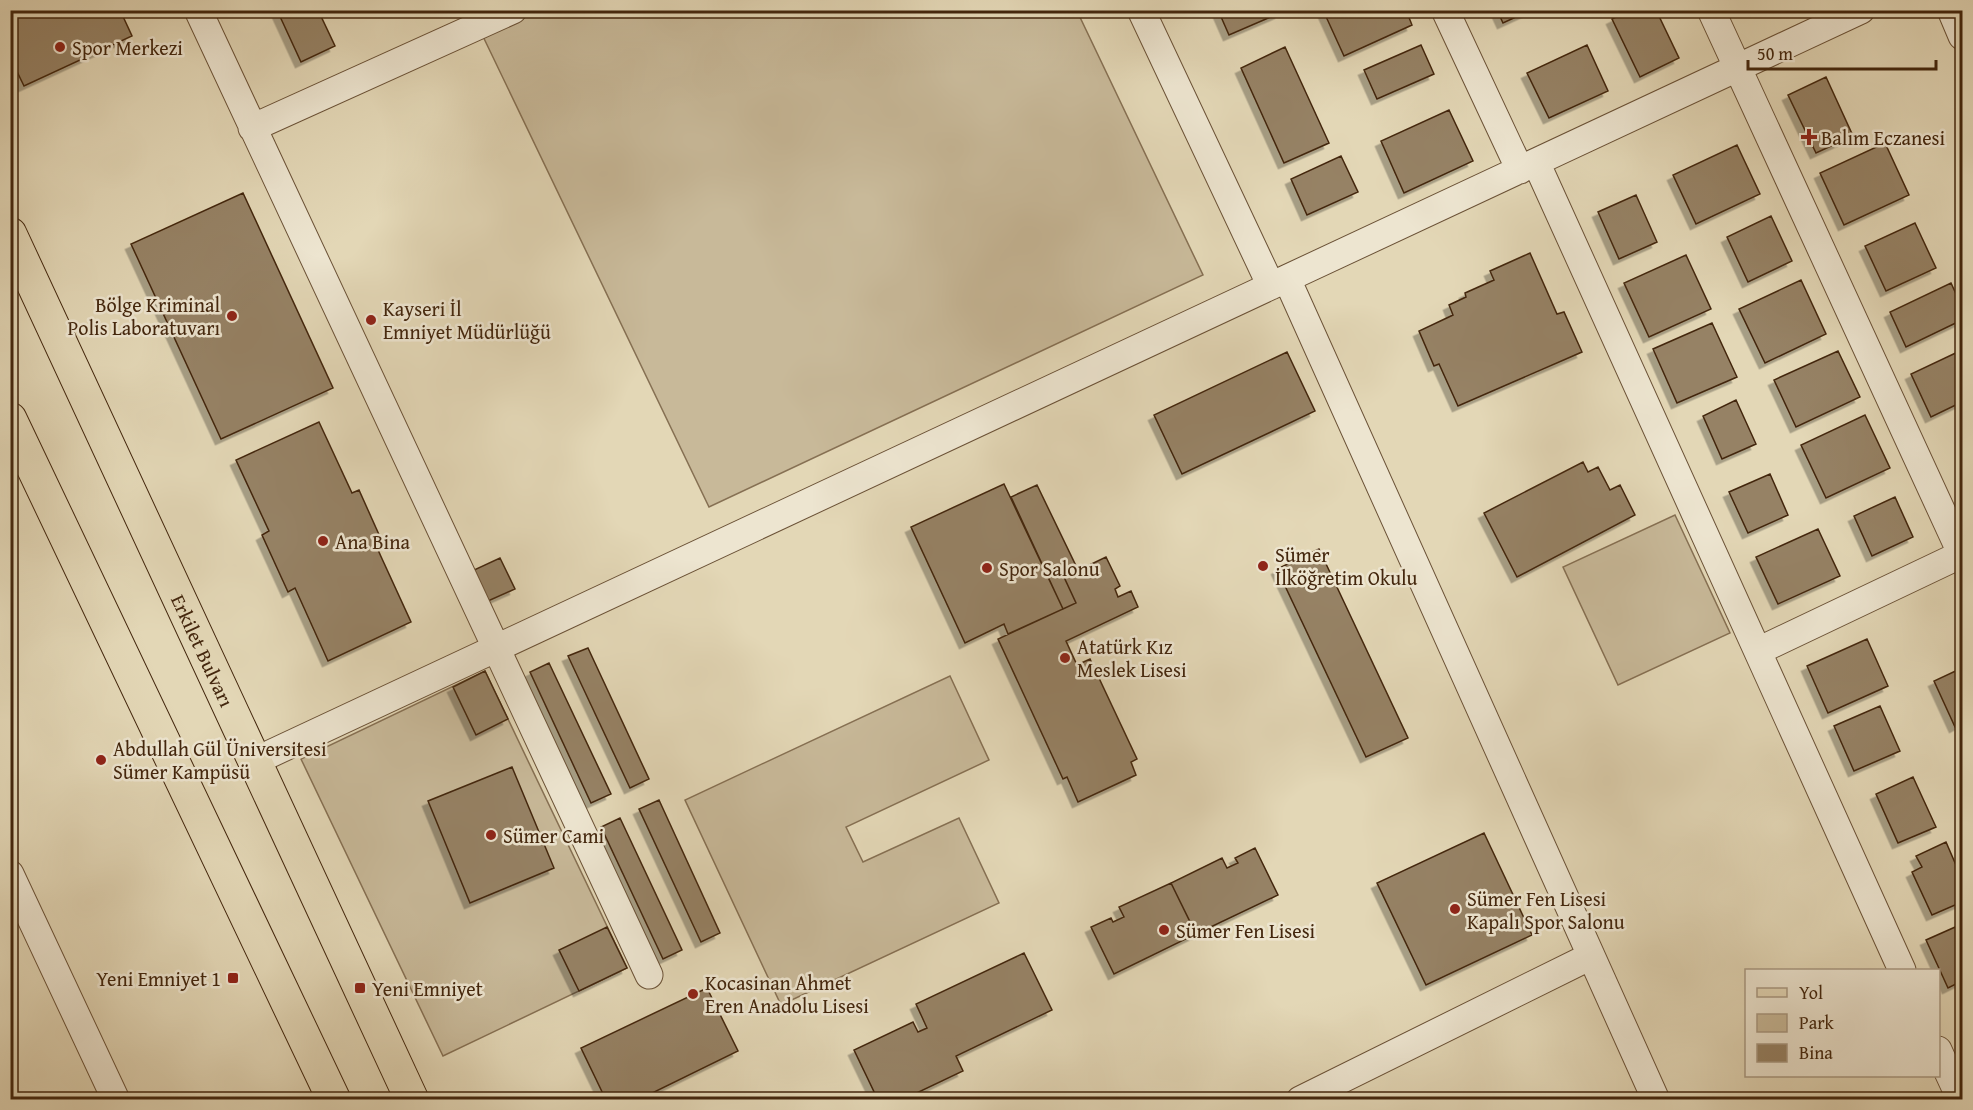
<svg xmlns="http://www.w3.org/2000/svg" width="1973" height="1110" viewBox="0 0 1973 1110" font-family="'Gentium Book Plus',serif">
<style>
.green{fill:#c8b999;stroke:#867053;stroke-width:1.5}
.building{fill:#968265;stroke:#43260d;stroke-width:1.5;filter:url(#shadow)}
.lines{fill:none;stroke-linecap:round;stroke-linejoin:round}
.minor-casing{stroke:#6b5237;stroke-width:29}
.primary-casing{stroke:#43260d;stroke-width:35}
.minor{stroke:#ede5d0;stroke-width:27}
.primary{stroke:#e3d7b6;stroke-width:33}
.poi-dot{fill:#8f2418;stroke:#ede5d0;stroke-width:2}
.labels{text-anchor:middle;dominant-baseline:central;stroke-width:5;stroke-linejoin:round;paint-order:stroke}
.poi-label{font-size:20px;fill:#43260d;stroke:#ede5d0;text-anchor:start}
.street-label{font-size:20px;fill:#43260d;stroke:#ede5d0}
</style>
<defs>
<filter id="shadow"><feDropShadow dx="-5.5" dy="5.5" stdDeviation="0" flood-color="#0004"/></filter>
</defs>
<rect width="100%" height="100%" fill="#e3d7b6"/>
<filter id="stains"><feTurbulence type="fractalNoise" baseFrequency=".00333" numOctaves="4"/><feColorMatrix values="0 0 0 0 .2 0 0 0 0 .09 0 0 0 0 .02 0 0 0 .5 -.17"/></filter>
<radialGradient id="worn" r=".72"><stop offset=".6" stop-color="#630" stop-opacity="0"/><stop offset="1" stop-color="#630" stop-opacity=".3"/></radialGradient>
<path class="green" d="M473,11H1077L1203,275L709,507L478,26Z
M1675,515L1730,633L1618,685L1563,567Z
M485,671L627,968L443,1056L301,759Z
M950,676L989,760L846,827L863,862L959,818L999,903L781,1005L685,800Z"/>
<path class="building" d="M10,10H120L132,36L24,86L10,57Z
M277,10H318L335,46L301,62Z
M1218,10H1278L1280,13L1229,35Z
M1323,10H1406L1412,25L1344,56Z
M1497,10H1531L1503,23Z
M1630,10H1656L1679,58L1640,77L1612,19Z
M1421,45L1434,74L1377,99L1364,70Z
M1587,45L1608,91L1549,118L1527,73Z
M1285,47L1329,143L1284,163L1241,68Z
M1826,77L1853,136L1816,153L1788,95Z
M1449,110L1473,161L1404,193L1381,141Z
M1885,143L1909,195L1844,225L1820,173Z
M1737,145L1760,194L1696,224L1673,175Z
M1341,156L1358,192L1307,215L1291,179Z
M243,193L333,388L221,439L131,244Z
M1636,195L1657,242L1619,259L1598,212Z
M1771,216L1792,261L1748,282L1727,237Z
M1915,223L1936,268L1886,291L1865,246Z
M1530,253L1557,314L1564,312L1582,352L1458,406L1439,364L1434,366L1419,331L1453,315L1449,305L1466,297L1465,293L1494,280L1490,271Z
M1686,255L1711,309L1649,337L1624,283Z
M1801,280L1826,334L1765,363L1739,309Z
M1951,283L1962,307V320L1906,347L1890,312Z
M1712,323L1737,377L1677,403L1653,349Z
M1962,350V402L1931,417L1911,374Z
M1838,351L1860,397L1796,427L1774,380Z
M1287,352L1315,411L1182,474L1154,415Z
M1736,400L1756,444L1722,459L1703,416Z
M1865,415L1890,468L1826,498L1801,445Z
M319,422L352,493L359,490L385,548L378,550L411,622L328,661L295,588L288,592L262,535L269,531L236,460Z
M1583,462L1588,472L1598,467L1610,490L1620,485L1635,515L1517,577L1484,513Z
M1770,474L1788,515L1748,533L1729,492Z
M1004,484L1063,609L1008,634L1004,624L965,643L911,527Z
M1037,485L1078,570L1064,577L1076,603L1063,609L1011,497Z
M1895,497L1913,537L1872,556L1854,516Z
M1818,529L1840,576L1778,604L1756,557Z
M1319,549L1408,738L1366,757L1277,569Z
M1106,557L1120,586L1115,589L1118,597L1131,591L1138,607L1066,641L1077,665L1090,659L1137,759L1131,762L1136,775L1078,802L1067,777L1063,779L998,639L1076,603L1064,577Z
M500,558L515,589L488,601L474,570Z
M1867,639L1888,686L1828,713L1807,666Z
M588,648L649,779L630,788L568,656Z
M549,663L611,794L591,803L530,672Z
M1962,668V723L1955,727L1934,681Z
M485,671L508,719L476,735L453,687Z
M1880,706L1900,751L1854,771L1834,726Z
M512,767L554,868L470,903L428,801Z
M1913,777L1936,827L1898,843L1876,794Z
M659,800L720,933L701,942L639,809Z
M620,818L682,950L663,959L601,827Z
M1484,833L1532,935L1426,985L1377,883Z
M1946,842L1962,879V902L1932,915L1912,872L1922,867L1916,856Z
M1255,848L1278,895L1196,934L1171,883L1222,858L1227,868L1238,863L1235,858Z
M1171,883L1196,934L1114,974L1091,927L1111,918L1113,922L1124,917L1119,907Z
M1962,924V981L1948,988L1926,940Z
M607,927L627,968L579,991L559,950Z
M1024,953L1052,1010L956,1056L963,1071L902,1100H878L854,1050L913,1022L918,1032L927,1028L916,1004Z
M707,988L738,1051L638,1100H606L581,1048Z"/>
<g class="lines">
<defs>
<path id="minor" d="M198,10L649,975
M1141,10L1271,286
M1445,10L1520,170
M1711,10L1962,555
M1951,10L1962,36
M252,128L513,10
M1536,162L1902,970
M1287,279L1656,1100
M1758,651L1962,554
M255,761L1861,10
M10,874L116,1100
M1938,1050L1961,1100
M1300,1100L1591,956"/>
<g id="primary">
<path id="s1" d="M10,234L412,1100"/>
<path d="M10,419L334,1100"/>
</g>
</defs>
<use href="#minor" class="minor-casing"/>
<use href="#primary" class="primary-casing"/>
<use href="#minor" class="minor"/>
<use href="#primary" class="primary"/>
</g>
<g class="poi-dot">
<circle cx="60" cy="47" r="6"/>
<path d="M1806 128h6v6h6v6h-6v6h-6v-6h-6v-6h6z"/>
<circle cx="232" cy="316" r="6"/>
<circle cx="371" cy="320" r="6"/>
<circle cx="323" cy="541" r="6"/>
<circle cx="1263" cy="566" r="6"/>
<circle cx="987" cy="568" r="6"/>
<circle cx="1065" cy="658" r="6"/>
<circle cx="101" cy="760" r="6"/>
<circle cx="491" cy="835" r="6"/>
<circle cx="1455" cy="909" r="6"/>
<circle cx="1164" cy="930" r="6"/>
<rect x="227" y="972" width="12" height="12" rx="3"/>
<rect x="354" y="982" width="12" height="12" rx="3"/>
<circle cx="693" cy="994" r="6"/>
</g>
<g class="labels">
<g class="poi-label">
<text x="72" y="47">Spor Merkezi</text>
<text x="1821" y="137">Balım Eczanesi</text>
<text x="220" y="304" text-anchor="end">Bölge Kriminal<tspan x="220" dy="23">Polis Laboratuvarı</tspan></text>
<text x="383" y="308">Kayseri İl<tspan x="383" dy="23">Emniyet Müdürlüğü</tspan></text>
<text x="335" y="541">Ana Bina</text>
<text x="1275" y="554">Sümer<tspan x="1275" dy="23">İlköğretim Okulu</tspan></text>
<text x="999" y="568">Spor Salonu</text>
<text x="1077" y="646">Atatürk Kız<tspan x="1077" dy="23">Meslek Lisesi</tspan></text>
<text x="113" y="748">Abdullah Gül Üniversitesi<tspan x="113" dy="23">Sümer Kampüsü</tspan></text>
<text x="503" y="835">Sümer Cami</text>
<text x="1467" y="898">Sümer Fen Lisesi<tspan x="1467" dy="23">Kapalı Spor Salonu</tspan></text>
<text x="1176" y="930">Sümer Fen Lisesi</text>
<text x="221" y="978" text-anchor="end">Yeni Emniyet 1</text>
<text x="705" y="982">Kocasinan Ahmet<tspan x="705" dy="23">Eren Anadolu Lisesi</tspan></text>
<text x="372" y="988">Yeni Emniyet</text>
</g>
<g class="street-label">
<text stroke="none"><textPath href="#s1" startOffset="459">Erkilet Bulvarı</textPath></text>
</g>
</g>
<rect width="1973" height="1110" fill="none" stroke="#e3d7b6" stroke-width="36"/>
<rect x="12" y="12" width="1949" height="1086" fill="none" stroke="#43260d" stroke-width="3"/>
<rect x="18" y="18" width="1937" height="1074" fill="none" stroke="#43260d" stroke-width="1.5"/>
<rect x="1745" y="969" width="195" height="108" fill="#ede5d0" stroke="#a99982" stroke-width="1.5"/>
<rect x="1757" y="988" width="30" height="9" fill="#e3d7b6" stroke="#a99982" stroke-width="1.5"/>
<text x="1799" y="999" font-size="18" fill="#43260d">Yol</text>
<rect x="1757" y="1014" width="30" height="18" fill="#c8b999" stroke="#a99982" stroke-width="1.5"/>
<text x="1799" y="1029" font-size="18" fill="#43260d">Park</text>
<rect x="1757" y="1044" width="30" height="18" fill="#968265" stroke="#a99982" stroke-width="1.5"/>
<text x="1799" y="1059" font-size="18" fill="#43260d">Bina</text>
<path d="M1748 60v9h188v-9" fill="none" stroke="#43260d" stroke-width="3"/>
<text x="1757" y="60" font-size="18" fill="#43260d" stroke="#ede5d0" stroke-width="4.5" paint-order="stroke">50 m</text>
<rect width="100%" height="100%" filter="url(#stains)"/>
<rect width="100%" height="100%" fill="url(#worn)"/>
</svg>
